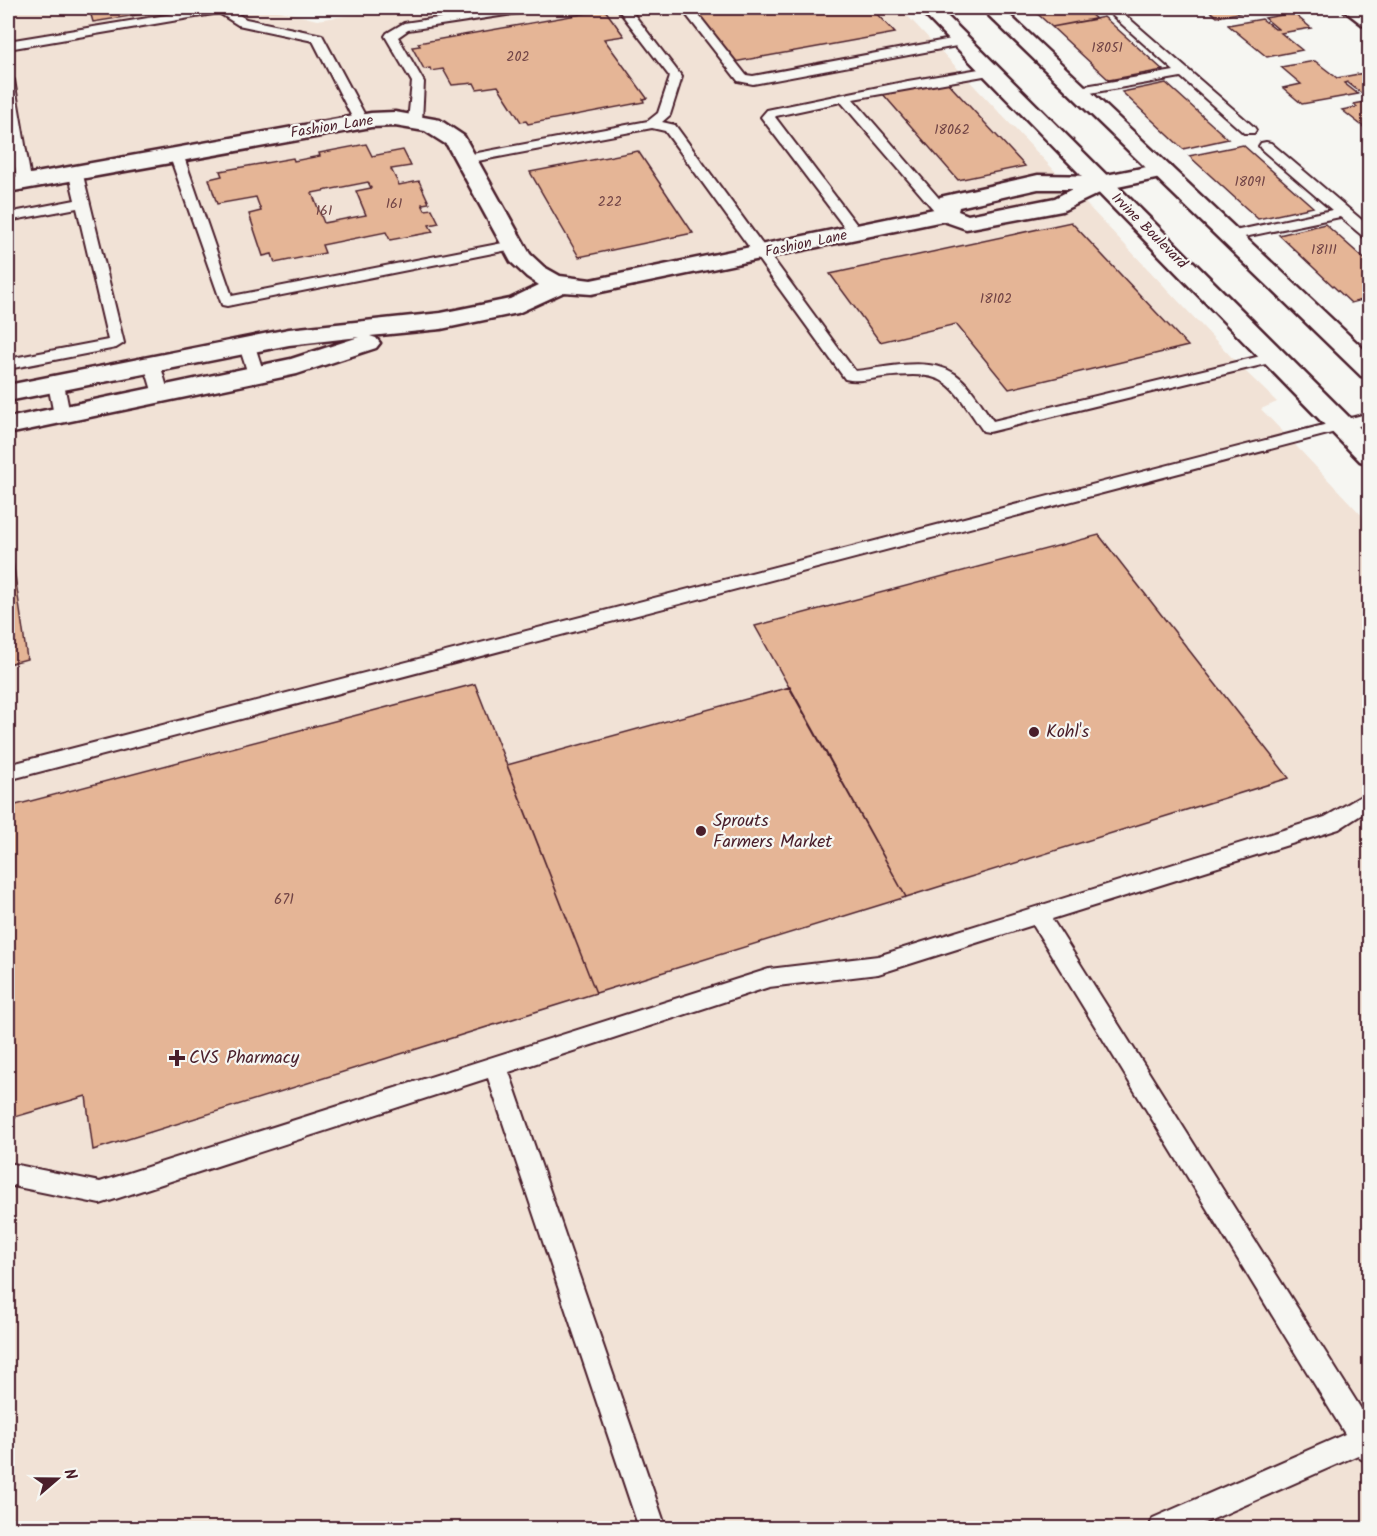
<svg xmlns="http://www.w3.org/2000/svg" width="1377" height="1536" viewBox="0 0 1377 1536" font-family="Kalam,sans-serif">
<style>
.built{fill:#f1e2d6}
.building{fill:#e5b596;stroke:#4a1f2b;stroke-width:1.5;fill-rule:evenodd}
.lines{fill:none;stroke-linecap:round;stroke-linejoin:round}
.service-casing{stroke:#4a1f2b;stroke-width:4}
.minor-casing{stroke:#4a1f2b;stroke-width:5}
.primary-casing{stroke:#4a1f2b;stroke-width:5}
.service{fill:#f6f6f2;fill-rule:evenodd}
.minor{fill:#f6f6f2;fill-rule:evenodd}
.primary{fill:#f6f6f2;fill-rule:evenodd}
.poi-dot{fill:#4a1f2b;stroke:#f6f6f2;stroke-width:2}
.labels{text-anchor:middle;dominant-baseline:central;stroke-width:4.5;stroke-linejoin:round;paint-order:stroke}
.far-number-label{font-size:14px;fill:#714446}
.far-street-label{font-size:15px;fill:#4a1f2b;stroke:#f6f6f2}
.number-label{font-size:15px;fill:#714446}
.poi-label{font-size:18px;fill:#4a1f2b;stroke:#f6f6f2;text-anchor:start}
</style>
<rect width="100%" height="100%" fill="#f6f6f2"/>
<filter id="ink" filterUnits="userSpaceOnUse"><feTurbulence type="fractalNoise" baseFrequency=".0167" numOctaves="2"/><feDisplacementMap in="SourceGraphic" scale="12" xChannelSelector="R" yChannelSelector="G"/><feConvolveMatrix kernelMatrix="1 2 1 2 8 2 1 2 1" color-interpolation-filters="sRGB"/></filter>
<g filter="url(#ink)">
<path class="built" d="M8,8H269L317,20L400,8H900L1240,366L1277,402L1261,409L1369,523V1528H8Z"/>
<path class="building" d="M89,8H154L156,12L93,22Z
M690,8H871L895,33L734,62Z
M1031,8H1083L1096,19L1052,27Z
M1206,8H1266L1217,17Z
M605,10L624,36L604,39L647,98L643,99L644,102L528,124L526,121L521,122L498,86L477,89L474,83L452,85L443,69L431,71L430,68L424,69L412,47L420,46L418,43Z
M1293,13L1311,28L1281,33L1302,50L1267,57L1228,25L1262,19L1275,29H1278L1265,18Z
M1104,17L1163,70L1109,80L1052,27Z
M1315,61L1337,78L1370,72V92L1361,93L1347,82L1344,83L1358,94L1302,104L1283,88L1301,84L1281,67Z
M946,81L1025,166L958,180L882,93Z
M1166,83L1228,139L1183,149L1122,92Z
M1370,101V132L1342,110L1357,107L1354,104Z
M366,144L372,156L403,150L411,166L391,169L399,185L419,181L429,203L422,204L425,210L432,209L439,223L429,225L433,232L390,240L386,232L322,245L325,253L275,263L272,254L263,256L249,214L261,211L256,197L217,204L209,179L222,176L220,171L293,158L294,161L320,156L319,153ZM368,182L371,188L356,191L366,215L324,223L312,193Z
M1243,145L1313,207L1258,219L1189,156Z
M638,151L693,233L579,257L530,172Z
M1071,222L1188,346L1009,389L956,324L880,342L830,274Z
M1325,224L1370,264V298L1351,303L1279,235Z
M8,526L27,659L8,664Z
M1099,535L1289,778L906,897L755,626Z
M475,684L596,993L93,1150L86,1096L8,1119V807Z
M790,687L906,897L596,993L507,765Z"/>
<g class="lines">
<defs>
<path id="service" d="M209,8H227L246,19L322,35L368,121L366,124L361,125L354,121L313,41L238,25L219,13L8,49V41Z
M506,8H532L526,12L408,30L398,37L424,82L422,121L415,125L410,124L408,121L412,82L385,36L387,33L404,23Z
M617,8H629L682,77L670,115L662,122L675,125L855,371C885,368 929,356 955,374C971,385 982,406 993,421L1273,353L1281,358L1278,361L989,432L983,431C948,380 948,370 883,377C871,379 857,382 845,379L665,131L652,128L467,163L460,159L467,155L648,121L658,113L670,77Z
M681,8H693L746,75L753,76L962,37L968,41L962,45L753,84L738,81Z
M1104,8H1117L1254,127L1256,130L1254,133H1244L1181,77L1079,95L1074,94L1073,91L1074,88L1079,87L1174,71Z
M991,67L997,71L995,74L853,99L950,211L952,214L945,218L940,217L841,102L776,116L775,117L863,233L856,237L851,236L761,117L767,110L908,81Z
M8,76L14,80L31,180L24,184L17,180L8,118Z
M1266,142L1271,143L1370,227V239L1365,238L1340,217L1230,240L1225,239L1223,236L1225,233L1332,210L1261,149L1259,146L1261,143Z
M176,150L183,154L232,296L513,241L520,245L513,249L227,306L222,305L169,154Z
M75,167L82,171L124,343L116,348L8,369V359L108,340L77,208L8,221V213L75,200L68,171Z
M247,341L255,346L264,374L262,377L256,379L248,374L239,346Z
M152,359L160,364L169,394L167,397H155L153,394L144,364Z
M56,379L64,384L70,415L62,420L54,415L48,384Z
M1370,413V423L8,780V765Z
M1370,791V809L1339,829L1052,919L1370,1423V1463L1361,1459L1358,1455L1193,1528H1149L1153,1518L1345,1434L1033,925L878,974L769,987L509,1072L666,1528H639L488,1078L100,1204L8,1185V1163L100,1182L769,969L878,956L1325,817Z"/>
<path id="minor" d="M1341,8H1364L1370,11V27L1363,25Z
M395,112L440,120L464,136L530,254L544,267L560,276L591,280L934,209L940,197L1038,175L1101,176L1162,164L1170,166L1173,171L1170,176L1108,189L1062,211L966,229L943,221L591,294L564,292L518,313L441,329L370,336L376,338L380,343L376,348L297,374L8,434V418L291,359L359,337L289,345L8,401V385L289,329L441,313L510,299L539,285L527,277L511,262L447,145L425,131L395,126L371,127L8,192V178L371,113ZM1038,189H1072L1055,198L968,215L958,211L959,207Z"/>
<path id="primary" d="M918,8H939L1370,438V464L1360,461Z
M981,8H1002L1370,355V378L1361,376Z"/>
</defs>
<use href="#service" class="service-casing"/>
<use href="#minor" class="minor-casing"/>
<use href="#primary" class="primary-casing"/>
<use href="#service" class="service"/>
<use href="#minor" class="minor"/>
<use href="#primary" class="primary"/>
</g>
</g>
<g class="poi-dot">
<circle cx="1034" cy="732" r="6"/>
<circle cx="701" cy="831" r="6"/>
<path d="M174 1049h6v6h6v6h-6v6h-6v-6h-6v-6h6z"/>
</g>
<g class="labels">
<g class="far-number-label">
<text x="1107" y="48">18051</text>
<text x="518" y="57">202</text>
<text x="952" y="130">18062</text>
<text x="1250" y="182">18091</text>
<text x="610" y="202">222</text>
<text x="394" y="204">161</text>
<text x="324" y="211">161</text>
<text x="1324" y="250">18111</text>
<text x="996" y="299">18102</text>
</g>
<g class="far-street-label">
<text transform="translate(332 127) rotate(-9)">Fashion Lane</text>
<text transform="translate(1149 231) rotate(45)">Irvine Boulevard</text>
<text transform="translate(806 244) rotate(-12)">Fashion Lane</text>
</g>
<g class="number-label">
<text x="284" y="900">671</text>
</g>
<g class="poi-label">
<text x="1046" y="732">Kohl's</text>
<text x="713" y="821">Sprouts<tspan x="713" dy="21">Farmers Market</tspan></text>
<text x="189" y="1058">CVS Pharmacy</text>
</g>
</g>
<rect width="1377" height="1536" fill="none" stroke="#f6f6f2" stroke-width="30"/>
<rect x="15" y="15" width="1347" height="1506" fill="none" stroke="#4a1f2b" stroke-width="2" filter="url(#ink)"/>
<g transform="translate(57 1479) rotate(70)" stroke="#f6f6f2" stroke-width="4.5" paint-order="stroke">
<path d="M0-4.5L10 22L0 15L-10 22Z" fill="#4a1f2b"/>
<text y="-9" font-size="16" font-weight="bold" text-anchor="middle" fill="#4a1f2b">N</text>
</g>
</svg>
